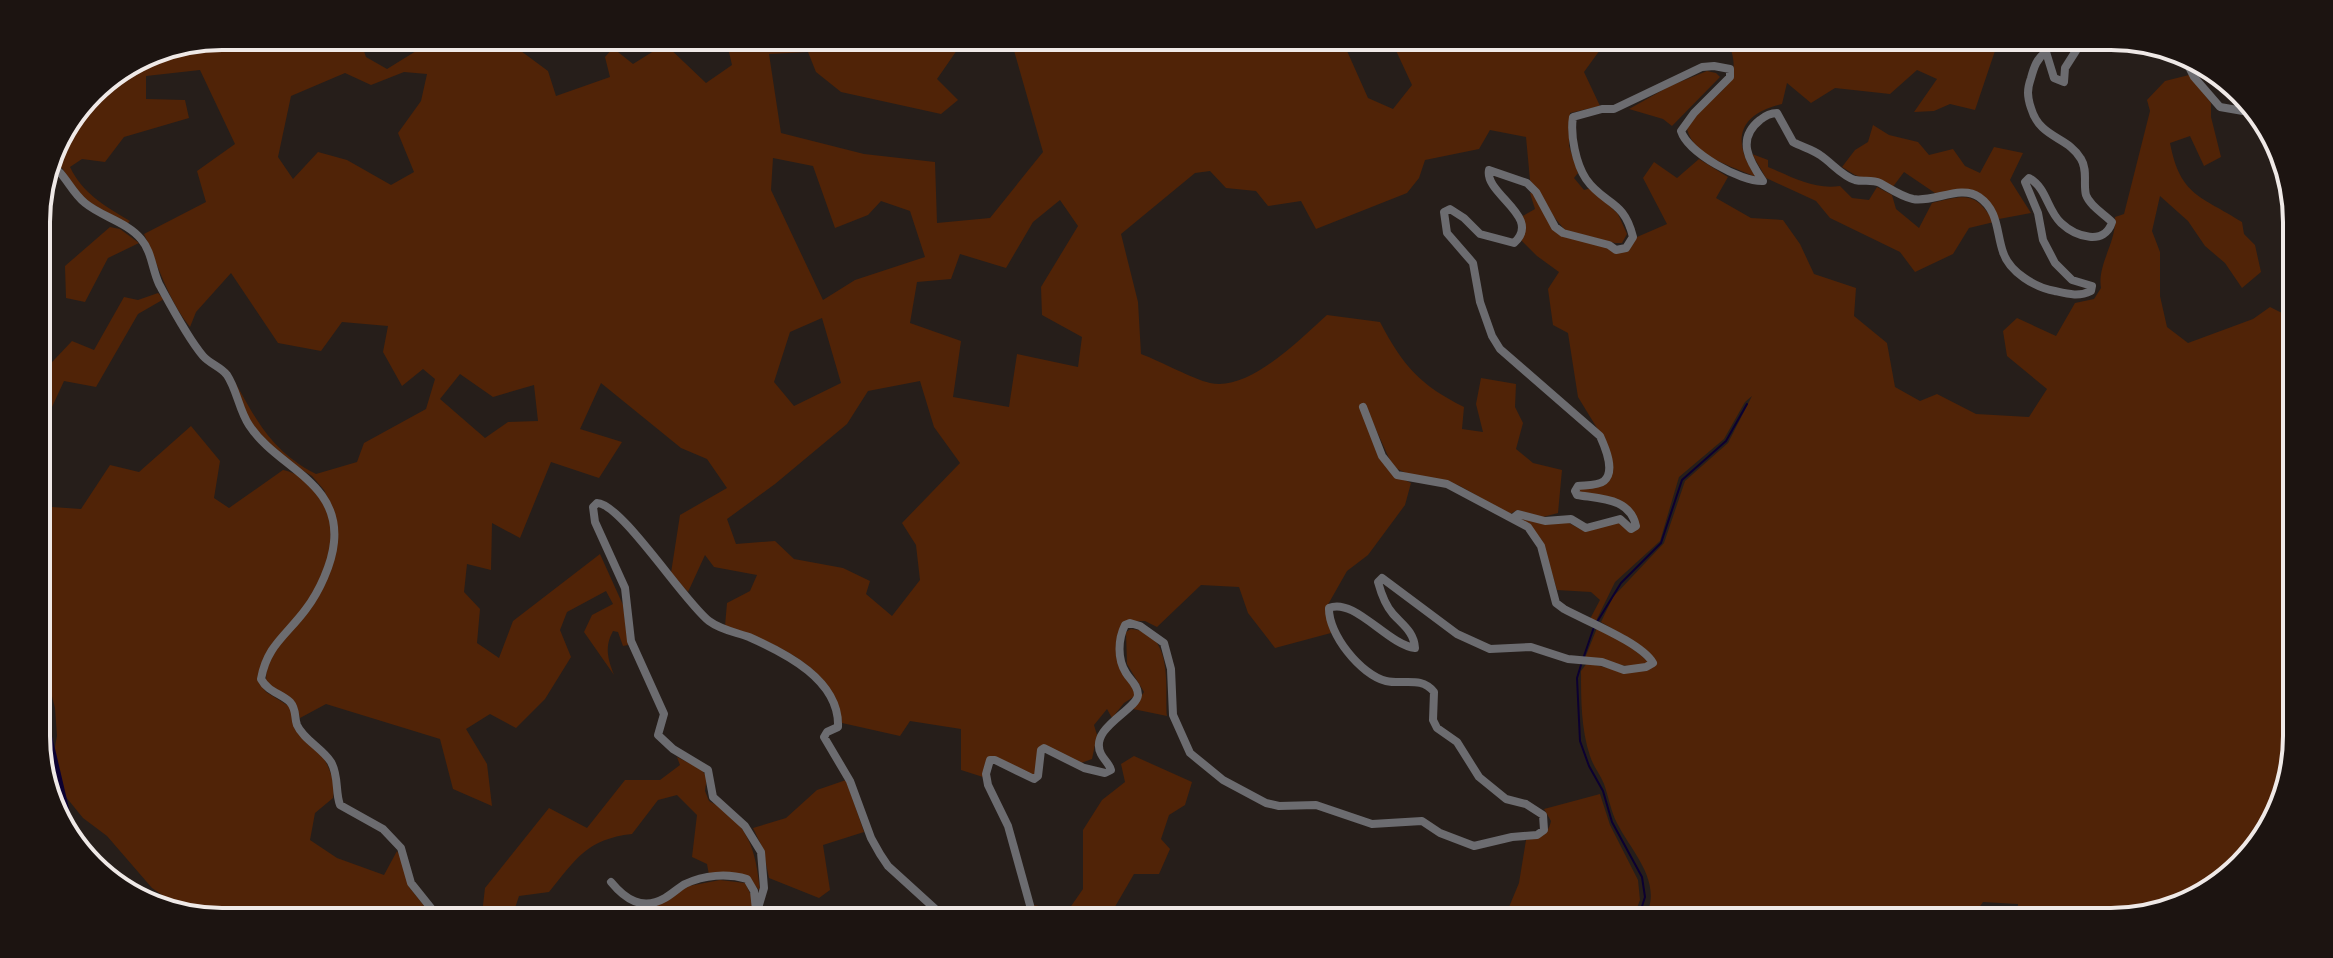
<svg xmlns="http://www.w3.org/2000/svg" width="2333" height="958" viewBox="0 0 2333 958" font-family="'IBM Plex Sans',sans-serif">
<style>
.green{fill:#502307;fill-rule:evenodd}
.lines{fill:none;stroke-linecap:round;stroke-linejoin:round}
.stream{stroke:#0c0031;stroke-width:2}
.river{stroke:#0c0031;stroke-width:14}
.street{stroke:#6c6c70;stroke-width:8}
.rim{fill:none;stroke:#efe9e7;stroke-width:4}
</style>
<rect width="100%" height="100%" fill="#261e1a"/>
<path class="green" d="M222,36L359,37L366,57L387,69L429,43V37H502L548,71L556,96L610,77L605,57L613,48L633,64L665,44L706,83L732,65L726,39L964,40L937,79L958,100L941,114L841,92L816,72L808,52L769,54L781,133L864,154L935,162L937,223L990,218L1043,152L1011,40L1343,42L1368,98L1393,109L1412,85L1392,42L1605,43L1584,72L1600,106L1570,113L1569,146L1578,173L1574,178L1584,190L1591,188L1618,214L1627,234L1622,243H1615L1565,230L1554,217L1530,180L1526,137L1490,130L1479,149L1425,160L1419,178L1407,193L1316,229L1301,201L1268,206L1256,191L1226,188L1210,171L1195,173L1121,234L1138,302L1141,354C1160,361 1193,379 1210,383C1249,392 1300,339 1327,315L1380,322C1403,366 1420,385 1464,407L1462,429L1483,432L1476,404L1481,378L1516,384L1515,407L1523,423L1516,449L1533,463L1562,470L1558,513L1543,517L1517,510L1510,514L1458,485L1406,473L1393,467L1364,403C1374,439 1373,467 1411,483L1405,505L1368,555L1347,571L1326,608L1331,633L1275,648L1248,613L1239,587L1201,585L1157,627L1145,621H1127L1117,636L1135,696L1124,703L1112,718L1107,709L1094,725L1097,735L1092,759L1081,763L1045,745L1034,776L995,757L983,777L961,770V729L910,721L900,736L842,723C835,666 772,641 725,626L727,603L750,591L757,575L714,567L705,555L688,592L671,573L680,515L727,488L707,459L681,448L601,383L580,429L622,442L599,478L551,462L520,538L492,523L491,570L467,564L464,592L480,609L477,643L499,658L513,621L600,554L623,605L628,645L623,646L618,632L613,631C604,647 608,659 614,675L584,632L592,615L613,604L606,591L567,612L560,630L571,657L545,699L516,728L490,714L466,729L487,764L492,806L453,789L440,739L326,704L300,718L298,710L266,681L267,661L328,576L332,508L324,490L312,476L287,461L252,425L227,368C254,414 266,448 316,474L357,462L364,443L426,409L435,379L423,369L402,386L383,352L388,326L342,322L321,351L278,343L231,273L196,312L190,327C168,300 158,265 144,234L206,202L197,171L235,144L200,70L146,76V99L185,100L189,118L124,137L105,162L82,159L70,167C83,194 105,206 130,221L127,224L82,198L62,168L49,161L55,139L99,82L151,50ZM404,72L427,74L421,101L398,133L414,172L391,185L347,160L318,152L293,179L278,157L291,96L345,73L371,85ZM773,158L813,166L835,228L868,215L881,201L910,211L925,257L855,280L823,300L771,190ZM1060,200L1078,226L1041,287L1042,315L1082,337L1078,367L1017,354L1009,407L953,397L961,341L910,323L917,282L951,279L960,254L1006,268L1033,222ZM822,318L841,383L794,406L774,382L790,332ZM460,374L493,397L534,385L538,421L508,422L485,438L440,399ZM920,381L934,427L960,463L902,523L916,545L920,580L892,616L866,594L870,581L843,568L794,559L775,541L736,544L727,519L775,484L847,424L868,391Z
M1729,44L1997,45L1975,110L1950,104L1934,111L1914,112L1937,79L1917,70L1890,94L1835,88L1811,103L1787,83L1782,104C1738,114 1731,141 1756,177C1732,166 1694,157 1687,129C1704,94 1748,92 1729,44Z
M1707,71L1716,73L1720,77L1672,126L1663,119L1629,109L1670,86Z
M2189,75L2211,103V117L2221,157L2204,166L2190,136L2170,143C2180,196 2201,196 2242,222L2244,234L2255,245L2261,272L2242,288L2225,263L2205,246L2188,221L2160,196L2152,231L2160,252V296L2167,327L2188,343L2253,319L2270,307L2294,319L2287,796L2224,884L2123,922L2017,921L2018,904L1983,902L1970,921L1873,920L1856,909L1848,920L1644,919C1666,882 1629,850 1615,819C1610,807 1608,795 1604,784C1600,774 1593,766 1590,756C1581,729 1581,699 1581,671L1587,663L1616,670L1656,661L1630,639L1601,622L1613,597L1664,543L1685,481L1728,443L1752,396L1745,402L1724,439L1679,477L1660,541L1615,582L1595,623L1590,619L1600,600L1591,592L1557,590L1542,540L1518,519L1567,522L1582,530L1615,521L1636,530L1627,505L1580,494L1577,490L1608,479L1600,433L1578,397L1568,333L1553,325L1548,289L1559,272L1537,256L1521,240V217L1535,209L1530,193H1535L1566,237L1629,248L1637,237L1667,224L1643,178L1654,162L1677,178L1699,159L1728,177L1716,198L1751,218L1783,220L1800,244L1814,274L1856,288L1854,316L1887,343L1895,387L1920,401L1937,394L1976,414L2029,417L2047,389L2007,356L2003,331L2017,318L2056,336L2075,303L2094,299L2101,288C2097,264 2117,242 2115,217L2124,214L2150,111L2147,100L2165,81Z
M1873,125L1889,135L1918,142L1929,155L1953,149L1965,166L1980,173L1994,147L2023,153L2010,180L2031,213L1999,219L1971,190L1935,193L1904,172L1892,188L1855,175L1842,167L1855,150L1868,142Z
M1752,154L1768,160V167C1792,177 1814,190 1840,186L1852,198L1869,200L1877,187L1892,195L1896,209L1919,228L1932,203C1965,195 1975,191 1994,222L1969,228L1953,254L1915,272L1900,252L1830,218L1816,201L1766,178Z
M110,227L120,229L139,243L108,258L85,302L66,298L65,266Z
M158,293L164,299L138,314L96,387L64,381L52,407L38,423L37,378L72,341L94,350L124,297L138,300Z
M191,426L220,461L214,498L229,508L283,470C302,474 310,484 321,499C343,530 323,583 303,610C285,634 259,649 259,682L266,692L292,708L293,718C311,742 338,766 333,798L315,813L310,840L337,858L384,875L397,851L403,862L409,887L430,913L187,912L152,888L107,836L83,818L66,797L52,762L57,736L55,708L47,677L39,664L38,479L52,507L81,509L110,465L139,472Z
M1597,628L1627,644L1649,662C1618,673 1614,657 1585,658Z
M1131,629C1174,632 1165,686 1167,716L1133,709L1144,692L1127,664L1126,632Z
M1134,756L1192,782L1185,805L1169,815L1161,839L1170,849L1159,874H1134L1109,917L1039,916L1034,905L1067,912L1083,889V830L1102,800L1125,782L1121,764Z
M677,757L701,769L707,777L705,791L709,801C748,821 756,850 760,891C745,872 733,869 709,875L707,864L692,857L697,815L677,795L658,800L632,834C587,839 576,859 549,892L519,896L513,914H482L485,888L549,808L587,828L625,780H660L680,765Z
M846,780L864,832L823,845L830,890L819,898L769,878L763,849L753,828L786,818L817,790Z
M1600,794L1610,825L1638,880L1640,900L1633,919H1504L1519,883L1526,840C1540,838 1548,835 1551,821L1544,809Z
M720,880L745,883L752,897L753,909L748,915L658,914L652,907L689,886Z"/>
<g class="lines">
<path class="stream" d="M1597,622L1621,583L1661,543L1682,480L1726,441L1747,404
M1583,659L1594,627
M1581,665L1577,678L1580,741L1589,766L1603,791L1612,822L1642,877L1645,897L1638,919
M105,874V873"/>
<path class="river" d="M39,711L66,826
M81,856L137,896"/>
<path class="street" d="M2182,53L2194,77L2220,107L2243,111L2259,109
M49,164C65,172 70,191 85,203C102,217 127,222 141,239C152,252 152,269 159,284C171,306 187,337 203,356C210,364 221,367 227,375C237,390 239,410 249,425C277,468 340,481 334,542C332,564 319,592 306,609C287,635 267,645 261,679C268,692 280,693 290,702C297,710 294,717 297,725C303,739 323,749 331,762C339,776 335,791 340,805L383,829L401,848L411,883L435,913
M1513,518L1518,514L1545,521L1571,519L1586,528L1620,519L1631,529L1636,526C1630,498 1601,499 1577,495L1575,491L1578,486C1585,485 1598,486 1604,481C1616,471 1605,447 1600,436L1500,349L1492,336L1480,302L1473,263L1447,233L1444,212L1450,209L1464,218L1480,234L1514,243C1543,217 1484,194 1489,170L1527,183L1536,192L1555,227L1563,233L1609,245L1616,250L1626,248L1633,237C1624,199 1604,205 1586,179C1576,164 1570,135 1573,117L1602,109H1614L1702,67L1714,66L1730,69V77L1694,113L1681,131C1688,153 1741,182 1763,181C1749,161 1736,139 1760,120C1766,115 1770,113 1777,113L1793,142C1802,147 1812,149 1820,155C1832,163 1842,176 1855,180C1863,182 1872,179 1880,183C1891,189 1900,196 1913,199C1933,203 1961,184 1979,197C1999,211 1996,232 2003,252C2009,272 2036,288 2055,291C2068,294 2079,297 2091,291L2092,286L2072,280L2055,263L2043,240L2038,213L2025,182L2029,178C2047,188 2047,210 2061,223C2076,237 2105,246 2112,222C2104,214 2090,206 2086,195C2083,184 2088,170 2081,159C2068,136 2040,139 2031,108C2027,96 2027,89 2031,78C2034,67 2037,58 2046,52L2054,78L2064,82L2065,68L2079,46
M611,882C625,899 642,911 665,898C672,894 678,888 685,884C704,875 727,873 747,879L754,891L756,910
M756,915L764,888L761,852L745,826L713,797L708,770L673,749L658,735L664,714L631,641L625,588L595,522L593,507L597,503C621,503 685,603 709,621C721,630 735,632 749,637C785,653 840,680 838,727L827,732L824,737L850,781L871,838L880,854L888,866L943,916
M1033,916L1008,826L988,785L986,774L990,760H995L1034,779L1038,776L1041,750L1044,748L1084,768L1105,773L1111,770C1109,763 1104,760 1101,754C1088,728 1137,710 1138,695C1138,685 1130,680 1126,673C1117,659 1118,639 1125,625L1130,623L1140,626L1164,643L1171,669L1173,715L1190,753L1223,780L1266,803L1279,806L1316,805L1372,824L1422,821L1440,833L1474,846L1512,837L1537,835L1544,830L1543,815L1526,804L1506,799L1479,777L1457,742L1437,728L1433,720L1434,692C1421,676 1404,685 1386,681C1361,675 1328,634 1329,608C1354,597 1388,645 1415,648C1414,632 1403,625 1393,614C1385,605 1381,593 1378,582L1382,578L1457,634L1490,649L1531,647L1568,659L1602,662L1624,670L1646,667L1653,663C1642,643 1586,621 1564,609L1556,603L1541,546L1528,527L1447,484L1397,475L1382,456L1363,407"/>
</g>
<path d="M0 0H2333V958H0ZM222 50H2111A172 172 0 0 1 2283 222V736A172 172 0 0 1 2111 908H222A172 172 0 0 1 50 736V222A172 172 0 0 1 222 50Z" fill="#1c1411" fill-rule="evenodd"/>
<path class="rim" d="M222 50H2111A172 172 0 0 1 2283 222V736A172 172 0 0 1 2111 908H222A172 172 0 0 1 50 736V222A172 172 0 0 1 222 50Z"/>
</svg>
